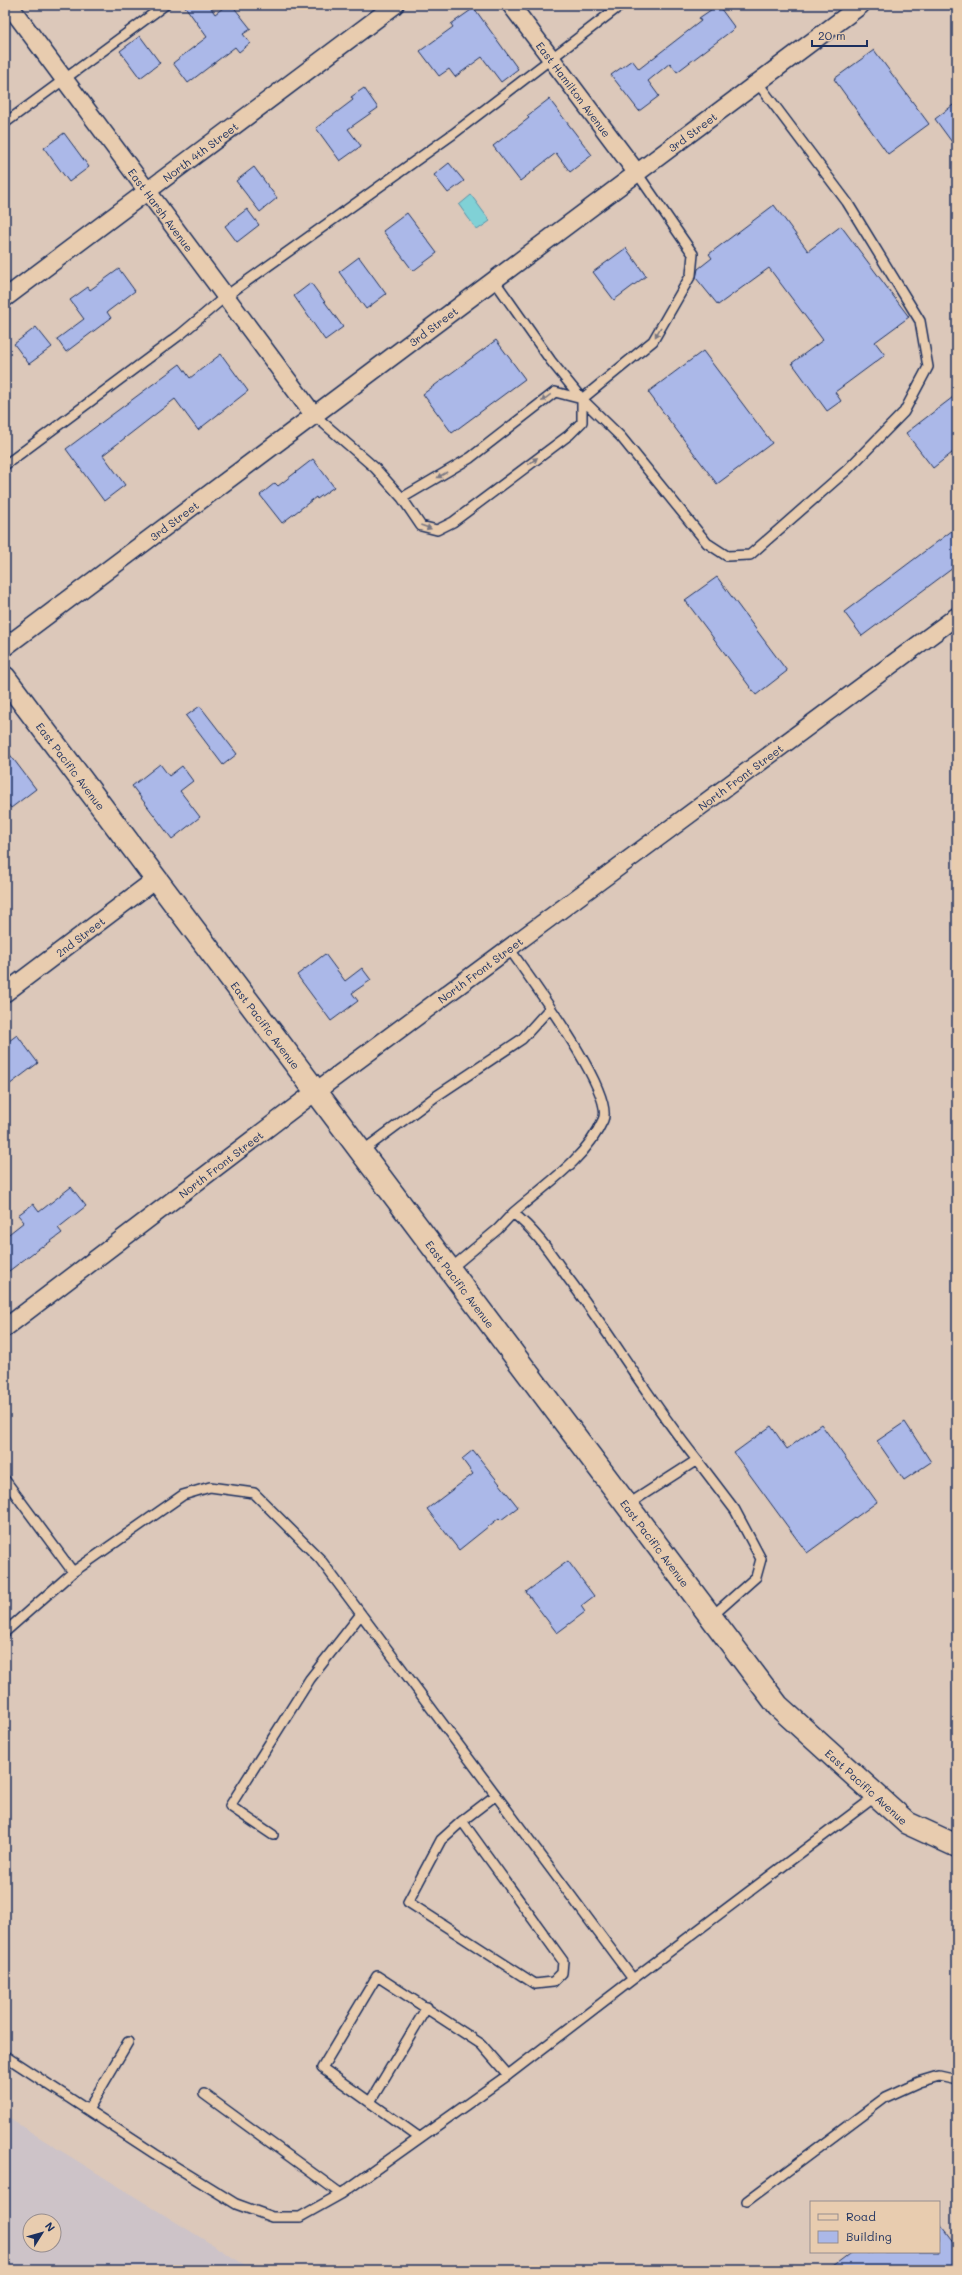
<svg xmlns="http://www.w3.org/2000/svg" width="962" height="2275" viewBox="0 0 962 2275" font-family="Mali,sans-serif">
<style>
.built{fill:#cdc3c8;fill-rule:evenodd}
.water{fill:#80d1d6;stroke:#5890a6}
.building{fill:#abb8e8;stroke:#1b2f5e}
.lines{fill:none;stroke-linecap:round;stroke-linejoin:round}
.lane-casing{stroke:#1b2f5e;stroke-width:12}
.street-casing{stroke:#1b2f5e;stroke-width:20}
.secondary-casing{stroke:#1b2f5e;stroke-width:25}
.lane{stroke:#e8ccaf;stroke-width:9}
.street{stroke:#e8ccaf;stroke-width:17}
.secondary{stroke:#e8ccaf;stroke-width:22}
.oneway{fill:#777682}
.labels{text-anchor:middle;dominant-baseline:central;stroke-width:3;stroke-linejoin:round;paint-order:stroke}
.street-label{font-size:11px;fill:#1b2f5e;stroke:#e8ccaf}
</style>
<rect width="100%" height="100%" fill="#dcc8ba"/>
<filter id="ink" filterUnits="userSpaceOnUse"><feTurbulence type="fractalNoise" baseFrequency=".025" numOctaves="2"/><feDisplacementMap in="SourceGraphic" scale="8" xChannelSelector="R" yChannelSelector="G"/><feConvolveMatrix kernelMatrix="1 2 1 2 8 2 1 2 1" color-interpolation-filters="sRGB"/></filter>
<g filter="url(#ink)">
<path class="built" d="M5,2116L253,2270H5ZM30,2221H54V2245H30Z"/>
<path class="water" d="M471,195L490,221L477,230L459,205Z"/>
<path class="building" d="M184,5H209L215,14L227,5H232L251,29L243,34L250,43L239,52L235,47L188,83L173,63L207,37Z
M718,5L735,28L677,72L670,63L648,81L659,96L639,111L611,75L632,60L639,69L701,21L699,18Z
M474,8L518,69L501,82L482,57L455,77L449,69L439,76L420,51L453,27L451,24Z
M140,36L160,63L140,78L120,51Z
M874,50L929,124L888,154L834,79Z
M364,88L378,108L348,129L361,146L340,161L316,128L353,100L351,97Z
M549,99L592,155L570,172L556,153L520,181L493,146L529,118L527,116Z
M957,102V149L935,119Z
M64,133L89,167L69,182L44,148Z
M449,163L464,181L448,193L434,175Z
M254,167L277,198L260,212L236,181Z
M774,205L808,251L841,226L909,317L875,342L885,355L835,392L841,401L827,411L792,363L823,340L769,268L718,305L696,278L698,269L712,258L709,254Z
M247,209L259,225L237,242L225,226Z
M407,213L437,253L413,271L383,231Z
M626,248L646,276L614,300L593,272Z
M359,257L386,294L366,309L339,272Z
M119,269L135,291L107,312L111,318L66,352L57,339L84,319L70,300L88,287L90,290Z
M311,283L343,327L325,340L294,296Z
M36,327L52,347L29,364L14,344Z
M496,340L525,379L452,433L423,394Z
M703,351L772,443L717,484L648,392Z
M221,354L248,391L198,430L175,399L103,455L125,485L104,501L66,449L180,364L190,378Z
M957,394V449L933,468L906,433Z
M313,459L334,487L317,499L316,497L282,523L260,495L275,483L278,486Z
M957,527V565L862,636L844,612Z
M717,577L787,671L756,695L685,600Z
M200,706L237,754L223,765L186,716Z
M5,748L36,789L11,808L5,800Z
M160,764L169,776L182,766L193,781L180,791L200,817L172,839L132,786Z
M325,954L345,981L362,968L371,980L352,993L358,1001L331,1021L297,975Z
M17,1035L38,1063L5,1088V1044Z
M71,1187L86,1206L58,1228L62,1233L43,1247L42,1246L5,1274V1237L24,1222L18,1215L33,1204L39,1212Z
M905,1422L931,1462L904,1480L877,1441Z
M821,1424L877,1502L807,1553L734,1453L771,1426L787,1449Z
M473,1450L518,1507L501,1520L499,1518L459,1550L427,1509L473,1474L462,1459Z
M568,1561L594,1596L581,1606L585,1612L557,1633L526,1592Z
M939,2223L957,2247V2270H829L853,2252H939Z"/>
<g class="lines">
<defs>
<path id="lane" d="M5,123L165,5
M494,280L551,361L582,399L621,437L707,543L727,556L750,555L847,470L904,412L928,367L920,321L847,202L757,82
M582,399L653,341L691,275L693,254L637,173
M313,414L375,468L402,498L421,526L437,530L453,522L569,435L582,422V399
M5,465L181,334L226,296L453,134L621,5
M402,498L470,458L555,392L582,399
M509,948C527,975 616,1093 603,1120C586,1159 544,1186 513,1213
M361,1152L435,1097L522,1039L550,1008
M449,1270L498,1229L513,1213C536,1231 551,1254 568,1278C613,1337 650,1402 697,1460L627,1505
M697,1460L735,1510L761,1559L756,1577L711,1617
M5,1480L73,1572
M5,1632L73,1572L183,1495L210,1487L254,1493L320,1559L633,1979L876,1796
M462,1821L563,1961L562,1973L553,1982L535,1984L408,1902L441,1840L462,1821L496,1795
M273,1835L230,1806L310,1679L361,1614
M5,2056L155,2154L236,2204L272,2217H300L341,2194L508,2075L633,1979
M204,2094L341,2194
M370,2102L427,2007
M88,2110L128,2042
M420,2138L322,2068L377,1976L481,2044L508,2075
M747,2201L886,2097L919,2082L939,2076L957,2080"/>
<g id="street">
<path id="s1" d="M9,5L313,414"/>
<path id="s2" d="M511,5L637,173"/>
<path id="s3" d="M5,298L395,5"/>
<path id="s4" d="M5,647L861,5"/>
<path id="s5" d="M5,993L156,879"/>
<path id="s6" d="M5,1328L315,1092L957,616"/>
</g>
<g id="secondary">
<path id="s7" d="M5,678L778,1706L907,1823L957,1846"/>
</g>
</defs>
<use href="#lane" class="lane-casing"/>
<use href="#street" class="street-casing"/>
<use href="#secondary" class="secondary-casing"/>
<use href="#lane" class="lane"/>
<use href="#street" class="street"/>
<use href="#secondary" class="secondary"/>
</g>
<defs><path id="oneway-solid" d="M-6-.8H1V-3.2L6.5 0L1 3.2V.8H-6Z"/></defs>
<g class="oneway">
<use href="#oneway-solid" transform="translate(658 332) rotate(120)"/>
<use href="#oneway-solid" transform="translate(546 398) rotate(142)"/>
<use href="#oneway-solid" transform="translate(533 461) rotate(-37)"/>
<use href="#oneway-solid" transform="translate(442 475) rotate(150)"/>
<use href="#oneway-solid" transform="translate(426 527) rotate(20)"/>
</g>
</g>
<g class="labels">
<g class="street-label">
<text stroke="none"><textPath href="#s2" startOffset="105">East Hamilton Avenue</textPath></text>
<text stroke="none"><textPath href="#s4" startOffset="859">3rd Street</textPath></text>
<text stroke="none"><textPath href="#s3" startOffset="244">North 4th Street</textPath></text>
<text stroke="none"><textPath href="#s1" startOffset="255">East Harsh Avenue</textPath></text>
<text stroke="none"><textPath href="#s4" startOffset="535">3rd Street</textPath></text>
<text stroke="none"><textPath href="#s4" startOffset="211">3rd Street</textPath></text>
<text stroke="none"><textPath href="#s7" startOffset="110">East Pacific Avenue</textPath></text>
<text stroke="none"><textPath href="#s6" startOffset="919">North Front Street</textPath></text>
<text stroke="none"><textPath href="#s5" startOffset="94">2nd Street</textPath></text>
<text stroke="none"><textPath href="#s6" startOffset="595">North Front Street</textPath></text>
<text stroke="none"><textPath href="#s7" startOffset="434">East Pacific Avenue</textPath></text>
<text stroke="none"><textPath href="#s6" startOffset="271">North Front Street</textPath></text>
<text stroke="none"><textPath href="#s7" startOffset="758">East Pacific Avenue</textPath></text>
<text stroke="none"><textPath href="#s7" startOffset="1082">East Pacific Avenue</textPath></text>
<text stroke="none"><textPath href="#s7" startOffset="1406">East Pacific Avenue</textPath></text>
</g>
</g>
<rect width="962" height="2275" fill="none" stroke="#e8ccaf" stroke-width="20"/>
<rect x="10" y="10" width="942" height="2255" fill="none" stroke="#1b2f5e" stroke-width="1.5" filter="url(#ink)"/>
<rect x="810" y="2201" width="130" height="52" fill="#e8ccaf" stroke="#968d8f"/>
<rect x="818" y="2214" width="20" height="6" fill="#e8ccaf" stroke="#968d8f"/>
<text x="846" y="2221" font-size="12" fill="#1b2f5e">Road</text>
<rect x="818" y="2231" width="20" height="12" fill="#abb8e8" stroke="#968d8f"/>
<text x="846" y="2241" font-size="12" fill="#1b2f5e">Building</text>
<g transform="translate(42 2233) rotate(53)"><circle r="19" fill="#e8ccaf" stroke="#968d8f"/>
<path d="M0-3L7 15L0 10L-7 15Z" fill="#1b2f5e"/>
<text y="-6" font-size="11" font-weight="bold" text-anchor="middle" fill="#1b2f5e">N</text>
</g>
<path d="M812 40v6h55v-6" fill="none" stroke="#1b2f5e" stroke-width="2"/>
<text x="818" y="40" font-size="12" fill="#1b2f5e" stroke="#e8ccaf" stroke-width="3" paint-order="stroke">20 m</text>
</svg>
